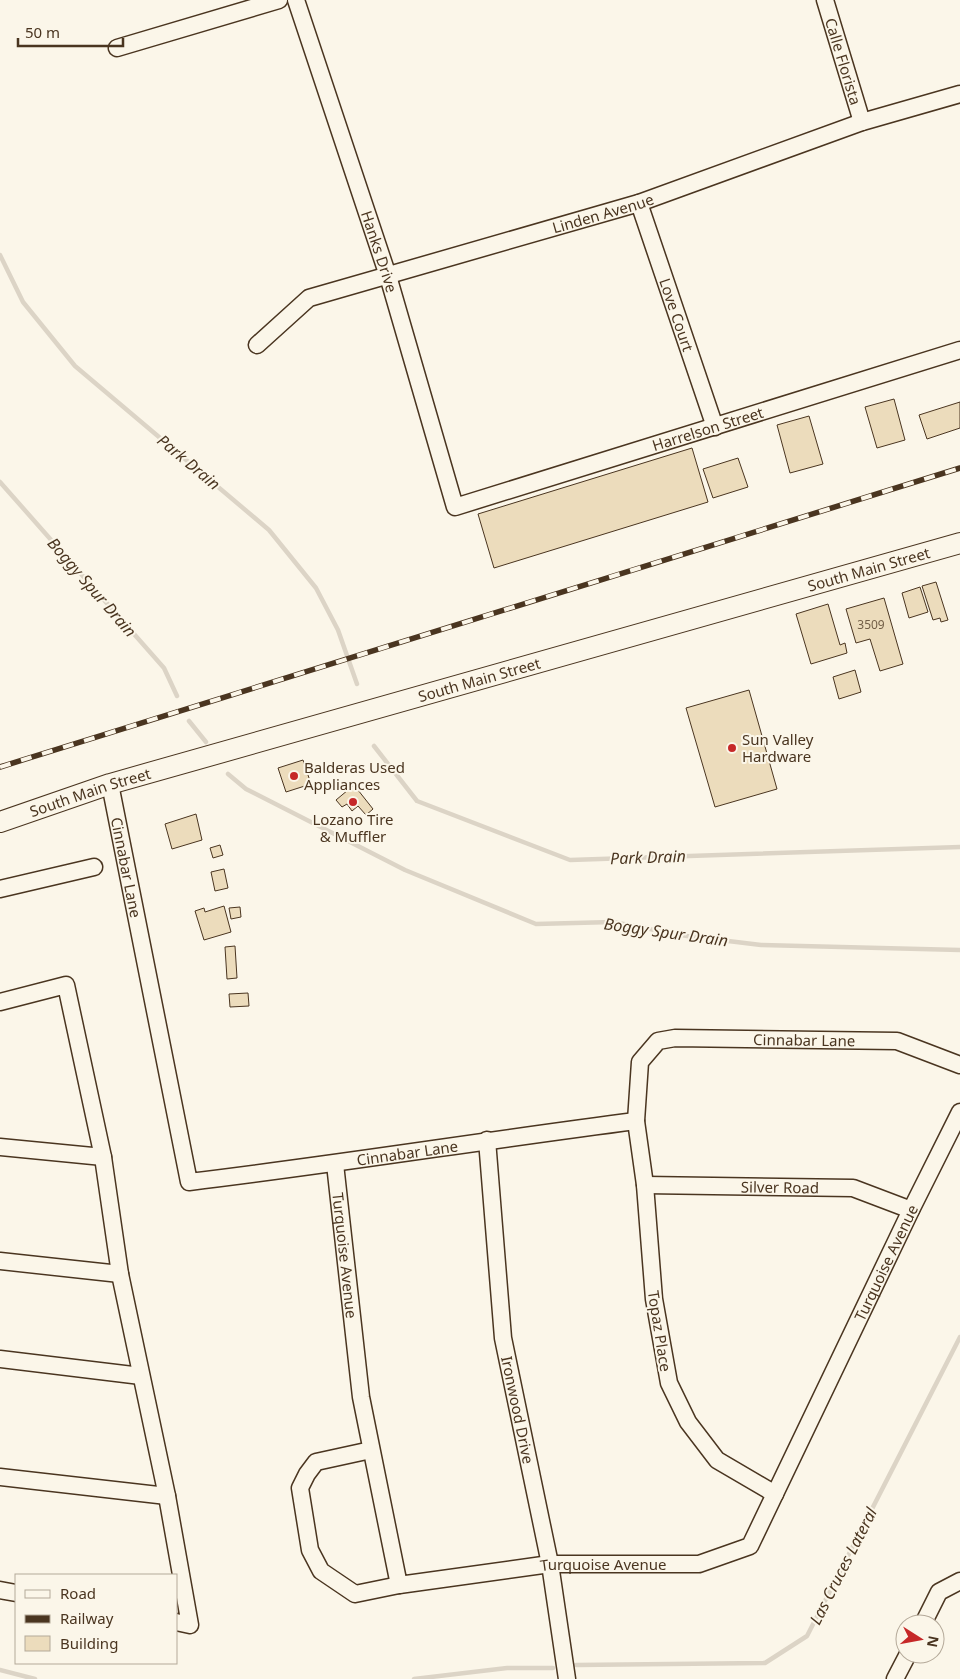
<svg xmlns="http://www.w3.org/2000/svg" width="960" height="1679" viewBox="0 0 960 1679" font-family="'Noto Sans',sans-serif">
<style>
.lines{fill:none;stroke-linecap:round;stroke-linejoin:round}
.stream{stroke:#dcd4c6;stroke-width:4.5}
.building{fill:#ecdcbc;stroke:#4a3520}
.minor-casing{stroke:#4a3520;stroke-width:19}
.major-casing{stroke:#4a3520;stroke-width:22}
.minor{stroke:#fbf6e9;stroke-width:16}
.major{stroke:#fbf6e9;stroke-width:20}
.rail-casing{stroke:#4a3520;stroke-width:5.5}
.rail{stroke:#fbf6e9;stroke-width:4;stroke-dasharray:11;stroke-linecap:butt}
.poi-dot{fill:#c62828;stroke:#fbf6e9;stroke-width:2}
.labels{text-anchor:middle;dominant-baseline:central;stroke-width:4;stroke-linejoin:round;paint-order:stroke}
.number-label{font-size:12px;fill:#725f47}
.street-label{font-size:15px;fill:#4a3520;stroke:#fbf6e9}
.poi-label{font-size:15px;fill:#4a3520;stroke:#fbf6e9;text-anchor:start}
.water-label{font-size:16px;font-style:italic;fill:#4a3520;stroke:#fbf6e9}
</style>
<rect width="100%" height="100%" fill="#fbf6e9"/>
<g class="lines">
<path class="stream" d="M0,255L23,302L75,366L269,530L316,588L338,630L357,684
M0,482L164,668L177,696
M189,721L206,742
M374,746L417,801L570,860L960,847
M228,774L246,789L405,870L536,924L613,922L687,936L761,945L960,950
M576,1665L765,1663L807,1636L960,1337
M0,1670L35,1679
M414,1679L507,1668H553"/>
</g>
<path class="building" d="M894,399L905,440L877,448L865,407Z
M960,402V428L927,439L919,415Z
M809,416L823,464L790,473L777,425Z
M692,448L708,502L494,568L478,514Z
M738,458L748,487L713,498L703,469Z
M936,582L948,620L941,622L940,618L933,620L922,586Z
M920,587L928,612L909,618L902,593Z
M884,598L903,664L880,671L870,639L856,643L846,609Z
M828,604L840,645L845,643L847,653L811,664L796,614Z
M855,670L861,692L839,699L833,677Z
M749,690L777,789L715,807L686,708Z
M303,760L311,784L286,792L278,768Z
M354,785L373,809L366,815L358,806L352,811L347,804L342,807L336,800Z
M196,814L202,840L172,849L165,824Z
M220,845L223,855L213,858L210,848Z
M224,869L228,888L215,891L211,872Z
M224,906L231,932L204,940L195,911L204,908L205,912Z
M240,907L241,917L231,919L229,908Z
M235,946L237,978L227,979L225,947Z
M248,993L249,1006L230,1007L229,994Z"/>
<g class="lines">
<defs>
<g id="minor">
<path id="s1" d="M296,0L388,276L455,507L960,350"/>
<path id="s2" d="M825,0L862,122"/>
<path d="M117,48L279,0"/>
<path id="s3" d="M639,203L715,427"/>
<path id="s4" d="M257,345L309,298L639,203L862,122L960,94"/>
<path id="s5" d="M110,784L189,1182C339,1164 487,1140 636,1121"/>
<path d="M0,889L94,867"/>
<path d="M0,1002L66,985L103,1157L120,1274L167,1496L190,1625L176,1622"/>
<path id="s6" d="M487,1140L503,1338L550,1564L567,1679"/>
<path d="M0,1147L103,1157"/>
<path id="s7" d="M335,1164L361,1397L399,1585L550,1564H699L750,1546L911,1210L960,1112"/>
<path id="s8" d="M645,1185L853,1188L911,1210"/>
<path d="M0,1261L120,1274"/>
<path d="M0,1359L141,1376"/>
<path d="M371,1450L316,1462L307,1474L300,1488L310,1550L321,1571L355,1594L399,1585"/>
<path d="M0,1477L167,1496"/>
<path id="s9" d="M775,1494L717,1460L688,1422L669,1383L654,1299L645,1185L636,1121L640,1062L658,1041L675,1038L897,1041L960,1065"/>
<path d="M0,1590L16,1593"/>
<path d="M923,1624L939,1592L960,1581"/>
<path d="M895,1679L908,1654"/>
</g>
<g id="major">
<path id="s10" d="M0,822L110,784L960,543"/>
</g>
</defs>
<use href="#minor" class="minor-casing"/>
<use href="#major" class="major-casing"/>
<use href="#minor" class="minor"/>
<use href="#major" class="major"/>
<defs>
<path id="rail" d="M0,767L960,468"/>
</defs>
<use href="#rail" class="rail-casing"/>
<use href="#rail" class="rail"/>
</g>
<g class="poi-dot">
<circle cx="732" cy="748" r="5"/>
<circle cx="294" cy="776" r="5"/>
<circle cx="353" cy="802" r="5"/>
</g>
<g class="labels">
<g class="number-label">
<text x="871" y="624">3509</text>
</g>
<g class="street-label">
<text stroke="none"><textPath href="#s2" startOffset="64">Calle Florista</textPath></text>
<text stroke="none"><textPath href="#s4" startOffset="376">Linden Avenue</textPath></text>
<text stroke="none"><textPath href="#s1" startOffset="265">Hanks Drive</textPath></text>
<text stroke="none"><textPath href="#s3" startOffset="118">Love Court</textPath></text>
<text stroke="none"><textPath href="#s1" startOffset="796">Harrelson Street</textPath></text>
<text stroke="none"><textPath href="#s10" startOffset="905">South Main Street</textPath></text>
<text stroke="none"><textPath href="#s10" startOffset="500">South Main Street</textPath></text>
<text stroke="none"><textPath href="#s10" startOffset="95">South Main Street</textPath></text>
<text stroke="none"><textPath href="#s5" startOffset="85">Cinnabar Lane</textPath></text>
<text stroke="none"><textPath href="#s9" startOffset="656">Cinnabar Lane</textPath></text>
<text stroke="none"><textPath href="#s5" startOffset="626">Cinnabar Lane</textPath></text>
<text stroke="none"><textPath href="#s8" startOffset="135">Silver Road</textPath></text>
<text stroke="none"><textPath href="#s7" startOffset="92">Turquoise Avenue</textPath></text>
<text stroke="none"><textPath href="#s7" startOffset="1096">Turquoise Avenue</textPath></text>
<text transform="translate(660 1331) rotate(81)">Topaz Place</text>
<text stroke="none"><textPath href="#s6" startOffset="272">Ironwood Drive</textPath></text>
<text stroke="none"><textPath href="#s7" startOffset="632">Turquoise Avenue</textPath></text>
</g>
<g class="poi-label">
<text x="742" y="739">Sun Valley<tspan x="742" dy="17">Hardware</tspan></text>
<text x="304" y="767">Balderas Used<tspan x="304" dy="17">Appliances</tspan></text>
<text x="353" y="819" text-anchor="middle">Lozano Tire<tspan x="353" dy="17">&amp; Muffler</tspan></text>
</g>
<g class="water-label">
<text transform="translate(189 462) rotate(40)">Park Drain</text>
<text transform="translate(92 587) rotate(49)">Boggy Spur Drain</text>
<text transform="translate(648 857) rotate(-2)">Park Drain</text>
<text transform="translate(666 932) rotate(8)">Boggy Spur Drain</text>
<text transform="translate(843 1566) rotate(-63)">Las Cruces Lateral</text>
</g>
</g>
<rect x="15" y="1574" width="162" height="90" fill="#fbf6e9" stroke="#b4a999"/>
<rect x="25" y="1590" width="25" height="8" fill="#fbf6e9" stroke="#b4a999"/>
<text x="60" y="1599" font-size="15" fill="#4a3520">Road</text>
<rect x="25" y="1615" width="25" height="8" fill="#4a3520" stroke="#b4a999"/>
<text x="60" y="1624" font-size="15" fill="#4a3520">Railway</text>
<rect x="25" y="1636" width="25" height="15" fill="#ecdcbc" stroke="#b4a999"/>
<text x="60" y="1649" font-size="15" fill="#4a3520">Building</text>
<g transform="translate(920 1639) rotate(101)"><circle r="24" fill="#fbf6e9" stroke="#b4a999"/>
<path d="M0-4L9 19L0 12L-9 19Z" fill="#c62828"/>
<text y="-8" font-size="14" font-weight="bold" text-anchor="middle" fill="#4a3520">N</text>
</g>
<path d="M18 38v8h105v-8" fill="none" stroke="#4a3520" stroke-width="2.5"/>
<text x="25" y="38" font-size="15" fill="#4a3520" stroke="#fbf6e9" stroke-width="4" paint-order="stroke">50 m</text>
</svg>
